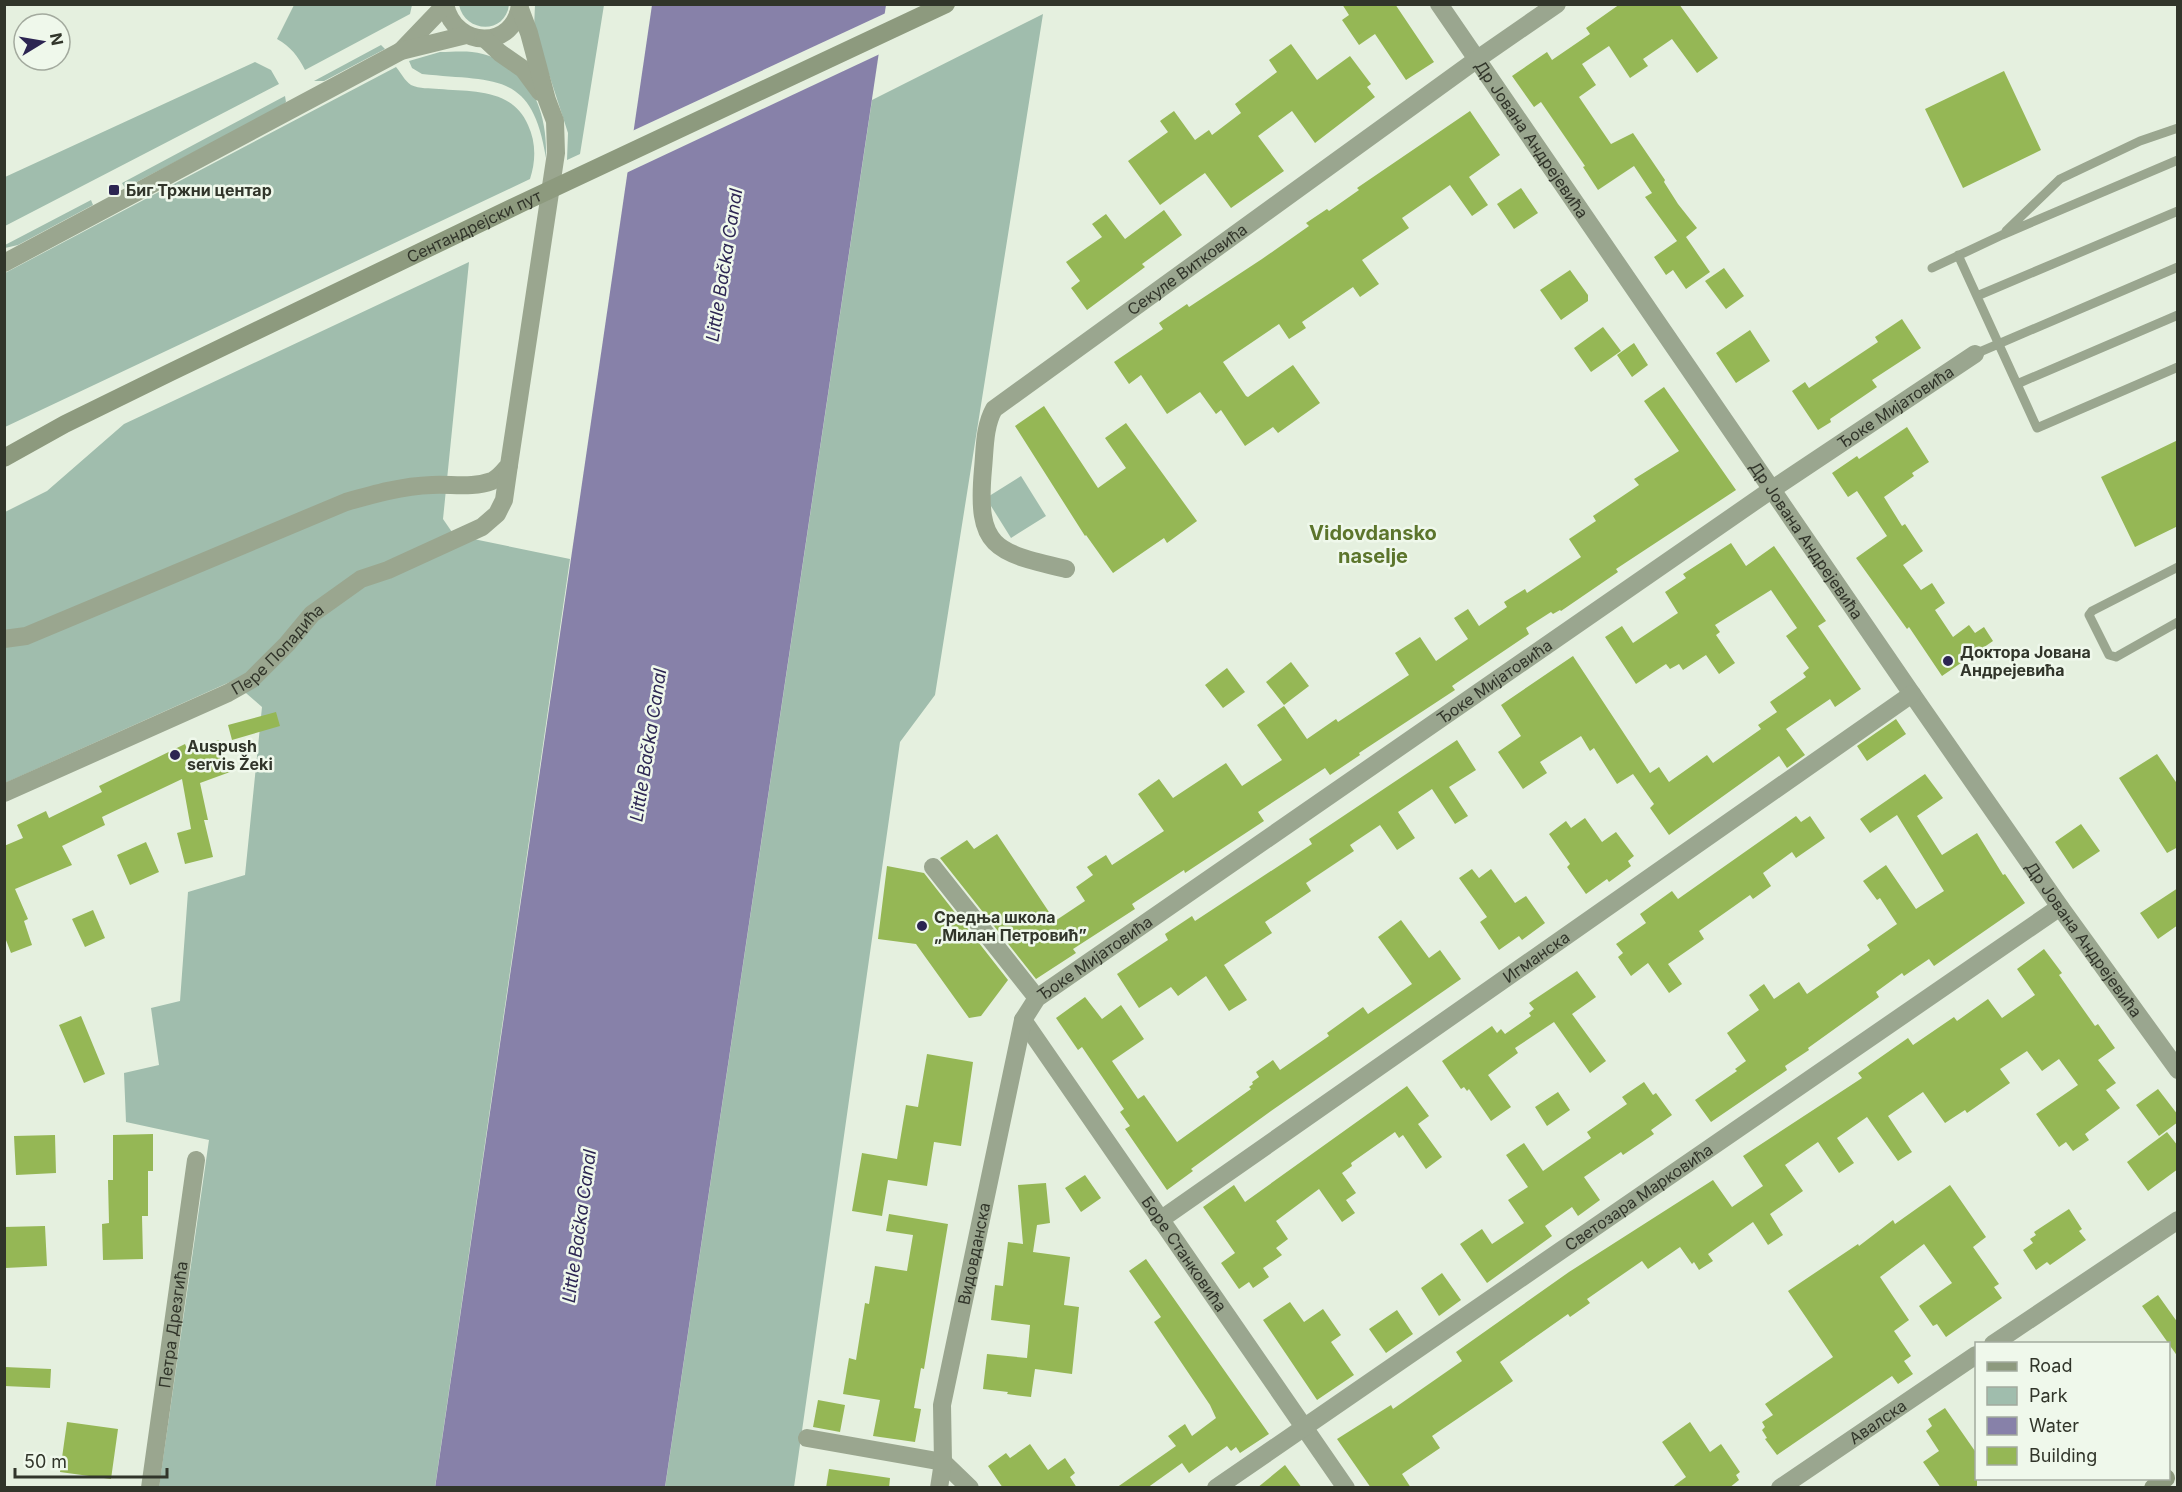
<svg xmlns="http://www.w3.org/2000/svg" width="2182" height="1492" viewBox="0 0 2182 1492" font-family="Inter,sans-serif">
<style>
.green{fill:#a0bdad}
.water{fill:#8781a9}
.pier{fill:#e5f0df}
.building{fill:#95b755}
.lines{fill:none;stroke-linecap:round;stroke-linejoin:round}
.lane{stroke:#9aa68f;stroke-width:9}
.street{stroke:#9aa68f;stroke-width:18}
.secondary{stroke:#8d9a7e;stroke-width:18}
.poi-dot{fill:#2c2552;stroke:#eff8eb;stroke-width:2}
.labels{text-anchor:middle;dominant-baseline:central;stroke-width:5;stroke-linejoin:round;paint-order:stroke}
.street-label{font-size:16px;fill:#31352a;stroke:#eff8eb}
.poi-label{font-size:16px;font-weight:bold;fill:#31352a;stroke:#eff8eb;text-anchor:start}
.water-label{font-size:18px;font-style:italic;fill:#2c2552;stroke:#eff8eb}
.quarter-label{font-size:20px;font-weight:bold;fill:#5c752c;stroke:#eff8eb}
</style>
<rect width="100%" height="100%" fill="#e5f0df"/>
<path class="green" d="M294,5V4L412,5L410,14L305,70C298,56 291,47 277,39Z
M459,5V4L509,5C505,35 465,33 459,5Z
M535,5H604L580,154L567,160L568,133L534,28Z
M1043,14L935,695L900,742L794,1487L665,1488L872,100Z
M381,45L385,49L324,81H314Z
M440,52C450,52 462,51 472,52C527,59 548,108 546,158C532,70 495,82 422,74L412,68L409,61Z
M255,62L271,70L279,84L5,226V177Z
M396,67C401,73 405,81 411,85C420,89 429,88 439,89C472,92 512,88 528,125C536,142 536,161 530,179L5,427V273Z
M285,96L286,102L279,108L125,188L122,183Z
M91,200L93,205L18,245L5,248V245Z
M469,262L443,519L454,535L570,559L435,1487H159L209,1140L126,1122L124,1073L159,1065L151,1008L180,1001L188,892L245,875L262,707L232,681L5,783V512L47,491L124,424Z
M1021,476L1046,516L1011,538L986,498Z"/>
<path class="water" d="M652,5H886L665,1487L435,1488Z"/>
<path class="pier" d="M888,12L882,53L624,174L630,132Z"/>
<path class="building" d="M1342,4H1395L1434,62L1406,80L1375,34L1359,45L1342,20L1349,15Z
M1620,4H1679L1718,58L1697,73L1672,39L1643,59L1648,66L1630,78L1609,46L1582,64L1596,85L1579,97L1611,144L1633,133L1665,180L1664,182L1678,204L1697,228L1686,237L1710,272L1686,289L1673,270L1666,275L1654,257L1677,241L1645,197L1652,193L1634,166L1598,190L1583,167L1585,166L1541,102L1534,107L1512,76L1547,52L1552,60L1590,34L1586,28Z
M1291,44L1317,80L1350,56L1371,84L1367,87L1375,97L1315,143L1292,111L1258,136L1284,171L1231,208L1205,173L1160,205L1128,161L1168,132L1160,121L1174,111L1195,140L1209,130L1212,135L1241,113L1235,104L1277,72L1269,60Z
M2004,71L2041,150L1963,188L1925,109Z
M1470,111L1500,155L1469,177L1488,205L1472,216L1450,185L1402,218L1409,228L1362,260L1379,284L1360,297L1353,287L1302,322L1306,328L1289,339L1279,324L1223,362L1246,396L1248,397L1293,365L1320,403L1278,433L1273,427L1245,446L1221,410L1216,414L1200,392L1167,414L1141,375L1129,384L1114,362L1163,329L1159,323L1187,304L1189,307L1262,259L1309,226L1306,223L1327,209L1329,211L1359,190L1357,188Z
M1521,188L1538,213L1514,229L1497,204Z
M1164,210L1182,235L1142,264L1145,267L1087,310L1071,288L1080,281L1066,262L1102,237L1092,224L1106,214L1125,239Z
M1724,268L1744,296L1726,309L1705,281Z
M1570,270L1588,295V301L1561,320L1540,290Z
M1902,319L1921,348L1872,380L1877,387L1830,419L1831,422L1818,430L1792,391L1805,382L1809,388L1878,342L1875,337Z
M1603,327L1621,351L1591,372L1574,348Z
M1750,330L1770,361L1736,383L1716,353Z
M1634,343L1648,365L1632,377L1617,355Z
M1664,387L1736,490L1616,569L1618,572L1561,611L1560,610L1553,614L1551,612L1526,628L1529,634L1452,686L1455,690L1359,753L1360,755L1330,775L1325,768L1258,812L1264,821L1185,873L1184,870L1132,904L1135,909L1073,949L1076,953L1036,979L940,858L967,840L974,849L997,834L1055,921L1085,901L1076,887L1093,875L1087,867L1106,855L1112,865L1164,831L1138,794L1159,779L1173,798L1226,763L1242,786L1282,760L1257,725L1284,706L1307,739L1336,719L1338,722L1409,675L1395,653L1420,637L1436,661L1468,639L1454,618L1468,609L1479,626L1507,607L1504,602L1525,589L1527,593L1581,557L1569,539L1596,521L1593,516L1639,485L1634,479L1679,451L1644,401Z
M1044,406L1098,488L1126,468L1105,438L1126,423L1197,521L1167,543L1164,538L1113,573L1086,535L1085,536L1015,426Z
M1907,427L1929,462L1912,473L1914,476L1884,497L1902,526L1905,524L1923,551L1903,565L1921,590L1932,583L1945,603L1935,610L1953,637L1969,625L1975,633L1984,627L1993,641L1942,676L1909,627L1907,629L1856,558L1887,536L1857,491L1848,497L1832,473L1857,456L1859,459Z
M2178,440V526L2135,547L2101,477Z
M1731,543L1746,566L1774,546L1826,621L1818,626L1861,689L1835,707L1830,699L1786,729L1805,755L1787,768L1779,756L1669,835L1650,808L1654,804L1633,774L1617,784L1594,748L1590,751L1581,736L1540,762L1547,773L1523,789L1498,752L1521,736L1501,705L1573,656L1650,773L1659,767L1669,782L1707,755L1713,763L1761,729L1758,725L1777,712L1770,702L1806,677L1803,673L1809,668L1786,636L1797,628L1771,590L1715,625L1720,632L1716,635L1735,663L1719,674L1706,655L1683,670L1679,664L1670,669L1666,664L1636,684L1605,637L1622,626L1633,643L1678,613L1665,592L1686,578L1683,574Z
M1291,662L1309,686L1284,705L1266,682Z
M1227,668L1245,692L1223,708L1205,685Z
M276,712L280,726L232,740L228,725Z
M1896,719L1906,734L1867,761L1857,746Z
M219,740L230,772L200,783L208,820H204L213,857L185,864L177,833L191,829L182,779L102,817L105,825L62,846L72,865L15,889L28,919L24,921L32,945L11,953L4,935V846L23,838L17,825L46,811L49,818L102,792L99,786L185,744L188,751Z
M1457,740L1476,770L1449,787L1468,816L1455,824L1432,789L1398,812L1415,838L1397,850L1380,825L1350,845L1354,851L1306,883L1311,891L1265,922L1272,933L1224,965L1247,1000L1229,1011L1206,976L1178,996L1171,987L1139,1008L1117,974L1168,940L1165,934L1192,916L1195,921L1312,844L1309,839Z
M2157,754L2178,785V847L2167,853L2119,778Z
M1925,774L1943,798L1917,816L1942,855L1977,833L2003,875L2005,874L2025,903L1934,966L1929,959L1904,976L1902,973L1876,992L1879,997L1808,1048L1809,1050L1785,1066L1787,1070L1711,1122L1695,1100L1737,1071L1735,1069L1746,1061L1727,1033L1759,1010L1749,995L1764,984L1774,999L1799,982L1807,994L1870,950L1867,945L1897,924L1880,898L1877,900L1863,881L1886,865L1916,909L1944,891L1897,815L1870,833L1860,819Z
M1796,816L1801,822L1810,816L1825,838L1796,858L1792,852L1763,873L1771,886L1753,899L1750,895L1699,931L1704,939L1668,964L1682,984L1669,993L1648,963L1631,976L1618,957L1623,953L1616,944L1646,923L1640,914L1672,891L1678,899Z
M1585,818L1602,842L1616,832L1634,856L1628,861L1631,866L1609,882L1607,879L1586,894L1567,867L1570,864L1549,834L1566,821L1571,828Z
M2081,824L2100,851L2073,869L2055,842Z
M146,842L159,872L130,885L117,855Z
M887,866L924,873L1008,980L981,1016L969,1018L916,944L878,939Z
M1472,869L1479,878L1491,869L1515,903L1526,896L1545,923L1522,940L1519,936L1499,950L1480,922L1487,917L1459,878Z
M2178,888V925L2158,939L2140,913Z
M93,910L105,938L85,947L72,919Z
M1401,920L1429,958L1440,950L1461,979L1271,1111L1191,1169L1193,1171L1167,1190L1125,1129L1130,1126L1120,1112L1124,1109L1082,1047L1078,1050L1056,1018L1085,997L1102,1019L1121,1005L1144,1039L1112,1061L1138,1099L1144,1095L1177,1142L1251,1089L1249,1087L1253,1084L1252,1082L1259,1077L1256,1072L1273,1060L1280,1070L1329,1036L1327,1033L1363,1007L1368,1014L1412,984L1378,937Z
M2044,949L2062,973L2059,975L2095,1026L2098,1024L2115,1048L2098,1060L2116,1083L2106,1090L2120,1108L2085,1134L2089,1140L2073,1151L2066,1142L2059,1147L2036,1114L2078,1085L2059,1059L2042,1071L2027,1051L2000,1069L2010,1083L1967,1113L1965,1110L1945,1123L1923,1092L1888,1116L1912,1152L1898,1161L1867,1117L1837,1138L1854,1163L1839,1173L1818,1142L1785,1165L1803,1191L1770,1214L1783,1235L1768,1245L1753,1222L1708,1254L1713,1261L1699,1270L1694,1262L1692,1264L1680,1247L1648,1269L1642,1261L1587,1299L1590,1303L1570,1317L1568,1314L1500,1362L1513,1381L1432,1436L1440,1448L1402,1474L1411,1488H1371L1337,1439L1391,1405L1393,1409L1462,1361L1456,1352L1569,1272L1713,1180L1732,1207L1763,1186L1743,1156L1862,1078L1858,1073L1908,1038L1913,1045L1954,1017L1957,1021L1988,999L2002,1018L2035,995L2017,969Z
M1577,971L1596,997L1572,1014L1606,1061L1590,1073L1554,1022L1515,1048L1518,1053L1488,1075L1511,1107L1491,1121L1469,1089L1467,1091L1464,1087L1461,1089L1442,1061L1492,1026L1497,1033L1501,1029L1505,1034L1531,1016L1529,1013L1534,1009L1529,1003Z
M81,1016L105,1074L84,1083L59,1025Z
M927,1054L973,1062L961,1146L934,1142L927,1186L888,1180L882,1216L852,1211L862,1153L897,1159L906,1105L918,1107Z
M1644,1082L1653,1095L1656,1093L1672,1115L1651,1130L1654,1134L1623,1155L1621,1152L1584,1177L1600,1200L1578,1216L1572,1207L1545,1226L1552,1236L1487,1283L1460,1244L1482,1229L1492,1244L1524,1223L1508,1200L1528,1187L1506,1155L1524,1143L1543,1171L1591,1138L1587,1132L1627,1104L1622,1097Z
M1407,1086L1429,1116L1418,1124L1442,1157L1426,1169L1403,1135L1399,1138L1395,1132L1351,1163L1352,1166L1342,1173L1356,1193L1346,1200L1355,1213L1342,1222L1319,1189L1276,1221L1288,1239L1276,1248L1282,1255L1263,1268L1269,1277L1253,1288L1249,1282L1239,1289L1221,1263L1235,1253L1203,1207L1234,1185L1245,1202Z
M2158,1089L2178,1115V1122L2159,1136L2136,1105Z
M1558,1092L1570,1110L1547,1126L1535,1107Z
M2167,1132L2178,1146V1169L2148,1191L2127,1162Z
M153,1134V1171H148V1216H142L143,1259L103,1260L102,1224L109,1223L108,1180H113V1135Z
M55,1135L56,1173L16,1175L14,1136Z
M1085,1175L1101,1198L1081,1212L1065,1188Z
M1046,1183L1050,1223L1037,1225L1033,1252L1070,1257L1064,1305L1079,1307L1072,1374L1035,1369L1031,1397L1007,1394L1008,1392L983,1389L987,1354L1027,1358L1030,1325L991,1320L995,1285L1003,1286L1008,1242L1023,1244L1018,1185Z
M1950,1185L1986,1237L1973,1247L1999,1284L1994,1287L2002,1298L1946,1337L1937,1324L1933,1326L1919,1306L1952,1283L1924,1244L1880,1277L1909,1320L1894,1331L1911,1356L1904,1361L1913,1374L1898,1384L1892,1376L1777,1455L1765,1439L1767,1438L1762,1430L1765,1427L1762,1422L1773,1415L1765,1404L1833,1357L1788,1291L1858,1244L1859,1246L1893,1220L1895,1224Z
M2069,1209L2082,1229L2079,1231L2086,1240L2050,1265L2047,1262L2036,1270L2023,1250L2033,1243L2030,1239L2036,1235L2034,1232Z
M889,1214L948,1224L924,1369L921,1368L914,1408L921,1409L915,1442L873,1436L880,1400L843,1394L849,1358L856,1360L865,1303L869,1304L875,1266L907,1271L913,1235L886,1231Z
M45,1226L47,1266L5,1268L4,1227Z
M1146,1259L1269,1434L1240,1453L1236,1447L1231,1451L1227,1446L1189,1473L1182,1463L1147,1488H1116L1176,1446L1168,1436L1185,1424L1192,1436L1216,1418L1210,1405L1154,1322L1161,1317L1129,1271Z
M1442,1273L1461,1300L1439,1316L1421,1288Z
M2158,1295L2178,1323V1357L2142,1306Z
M1290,1302L1304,1322L1323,1309L1341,1335L1331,1342L1354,1375L1317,1400L1263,1320Z
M1397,1310L1413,1334L1386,1353L1369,1329Z
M4,1367L51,1369L50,1388L4,1386Z
M818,1400L845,1405L840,1432L813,1427Z
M1945,1408L1977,1454V1488H1941L1923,1462L1939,1451L1926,1431L1932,1426L1928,1419Z
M67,1422L118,1429L111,1479L60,1472Z
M1690,1422L1710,1452L1721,1444L1740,1472L1736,1475L1739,1480L1729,1488H1671L1686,1477L1662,1442Z
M1030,1444L1048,1470L1065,1458L1075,1473L1070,1477L1077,1488H1003L988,1466L1006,1453L1010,1458Z
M1285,1465L1302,1488H1257Z
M829,1469L890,1478L889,1488H826Z"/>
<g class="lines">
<path class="lane" d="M2006,231L2060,179L2140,141L2178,128
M1958,255L2037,428L2178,367
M1932,268L2002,235L2178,160
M1977,296L2178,211
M1975,354L2178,267
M2017,384L2178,315
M2178,567L2092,611L2089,615L2109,655L2116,657L2178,622"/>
<g class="street">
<path d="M445,4C455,51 516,49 520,4"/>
<path id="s1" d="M1439,4L1912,694L2060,907L2178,1070"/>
<path d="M485,39L500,53L523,69L540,92"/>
<path d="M401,51L445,5"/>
<path d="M4,263L401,51L466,35"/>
<path id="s2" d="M1066,569C994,552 976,548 983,469C985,449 984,427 994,409L1476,60L1557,4"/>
<path d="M4,639L26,636L346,502C374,494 402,486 432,485C452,484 473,488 492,481C500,477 503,472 509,465L556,153L555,121L547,100L529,33L520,9"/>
<path id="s3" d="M4,793L228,693L251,680L287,644L312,614L361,579L388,570L482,527L497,514L504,500L509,465"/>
<path d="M933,867L1037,998"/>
<path id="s4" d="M1023,1020L1346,1488"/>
<path id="s5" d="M1160,1220L1912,694"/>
<path d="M1993,1344L2178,1220"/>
<path d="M807,1438L943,1462L970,1488"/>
<path id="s6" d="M150,1488L196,1160"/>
<path id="s7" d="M939,1488L943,1462L942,1405L1023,1020L1037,998L1771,490L1975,354"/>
<path id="s8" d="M1216,1488L2060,907"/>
<path id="s9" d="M1780,1488L1976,1355"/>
</g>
<g class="secondary">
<path id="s10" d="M4,458L65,424L171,372L522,203L946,4"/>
<path d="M2153,1488L2166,1478"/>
</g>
</g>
<g class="poi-dot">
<rect x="108" y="184" width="12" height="12" rx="3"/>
<circle cx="1948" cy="661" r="6"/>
<circle cx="175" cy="755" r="6"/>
<circle cx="922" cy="926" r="6"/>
</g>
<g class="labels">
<g class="street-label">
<text stroke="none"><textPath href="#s1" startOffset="164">Др Јована Андрејевића</textPath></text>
<text stroke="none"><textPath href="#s10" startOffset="524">Сентандрејски пут</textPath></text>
<text stroke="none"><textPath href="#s2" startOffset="453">Секуле Витковића</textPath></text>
<text stroke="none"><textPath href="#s7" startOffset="1545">Ђоке Мијатовића</textPath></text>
<text stroke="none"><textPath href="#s1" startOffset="650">Др Јована Андрејевића</textPath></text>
<text stroke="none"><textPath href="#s3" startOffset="312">Пере Попадића</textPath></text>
<text stroke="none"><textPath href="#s7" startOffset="1059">Ђоке Мијатовића</textPath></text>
<text stroke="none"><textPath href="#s1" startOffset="1136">Др Јована Андрејевића</textPath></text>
<text stroke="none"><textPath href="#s5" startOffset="459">Игманска</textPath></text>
<text stroke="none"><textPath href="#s7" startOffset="573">Ђоке Мијатовића</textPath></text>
<text stroke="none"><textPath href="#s8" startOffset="513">Светозара Марковића</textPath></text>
<text stroke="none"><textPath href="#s7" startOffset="238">Видовданска</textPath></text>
<text stroke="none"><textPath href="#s4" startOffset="284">Боре Станковића</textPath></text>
<text stroke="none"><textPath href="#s6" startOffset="165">Петра Дрезгића</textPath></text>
<text stroke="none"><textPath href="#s9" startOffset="118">Авалска</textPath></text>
</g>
<g class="poi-label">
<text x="126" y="190">Биг Тржни центар</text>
<text x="1960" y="652">Доктора Јована<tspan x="1960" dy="18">Андрејевића</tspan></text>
<text x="187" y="746">Auspush<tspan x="187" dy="18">servis Žeki</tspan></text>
<text x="934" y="917">Средња школа<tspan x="934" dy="18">„Милан Петровић”</tspan></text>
</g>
<g class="water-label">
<text transform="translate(724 265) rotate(-81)">Little Bačka Canal</text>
<text transform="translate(648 745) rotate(-81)">Little Bačka Canal</text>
<text transform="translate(579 1226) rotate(-82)">Little Bačka Canal</text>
</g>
<g class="quarter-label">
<text x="1373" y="533">Vidovdansko<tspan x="1373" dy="23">naselje</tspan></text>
</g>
</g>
<rect width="2182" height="1492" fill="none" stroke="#31352a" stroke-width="12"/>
<rect x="1975" y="1342" width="195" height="138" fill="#eff8eb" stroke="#a3aa9e" stroke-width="1.5"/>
<rect x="1987" y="1362" width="30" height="9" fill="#8d9a7e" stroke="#a3aa9e" stroke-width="1.5"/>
<text x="2029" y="1372" font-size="18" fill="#31352a">Road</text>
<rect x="1987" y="1387" width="30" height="18" fill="#a0bdad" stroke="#a3aa9e" stroke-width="1.5"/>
<text x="2029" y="1402" font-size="18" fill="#31352a">Park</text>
<rect x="1987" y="1417" width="30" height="18" fill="#8781a9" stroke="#a3aa9e" stroke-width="1.5"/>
<text x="2029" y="1432" font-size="18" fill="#31352a">Water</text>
<rect x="1987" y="1447" width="30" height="18" fill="#95b755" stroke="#a3aa9e" stroke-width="1.5"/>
<text x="2029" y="1462" font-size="18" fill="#31352a">Building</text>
<g transform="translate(42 42) rotate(79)"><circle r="28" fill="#eff8eb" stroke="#a3aa9e" stroke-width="1.5"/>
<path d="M0-4.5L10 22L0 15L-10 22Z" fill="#2c2552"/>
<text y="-9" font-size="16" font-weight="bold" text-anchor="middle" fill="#31352a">N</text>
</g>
<path d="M15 1468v9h152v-9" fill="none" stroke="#31352a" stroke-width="3"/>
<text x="24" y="1468" font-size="18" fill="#31352a" stroke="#eff8eb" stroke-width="4.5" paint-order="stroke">50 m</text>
</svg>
